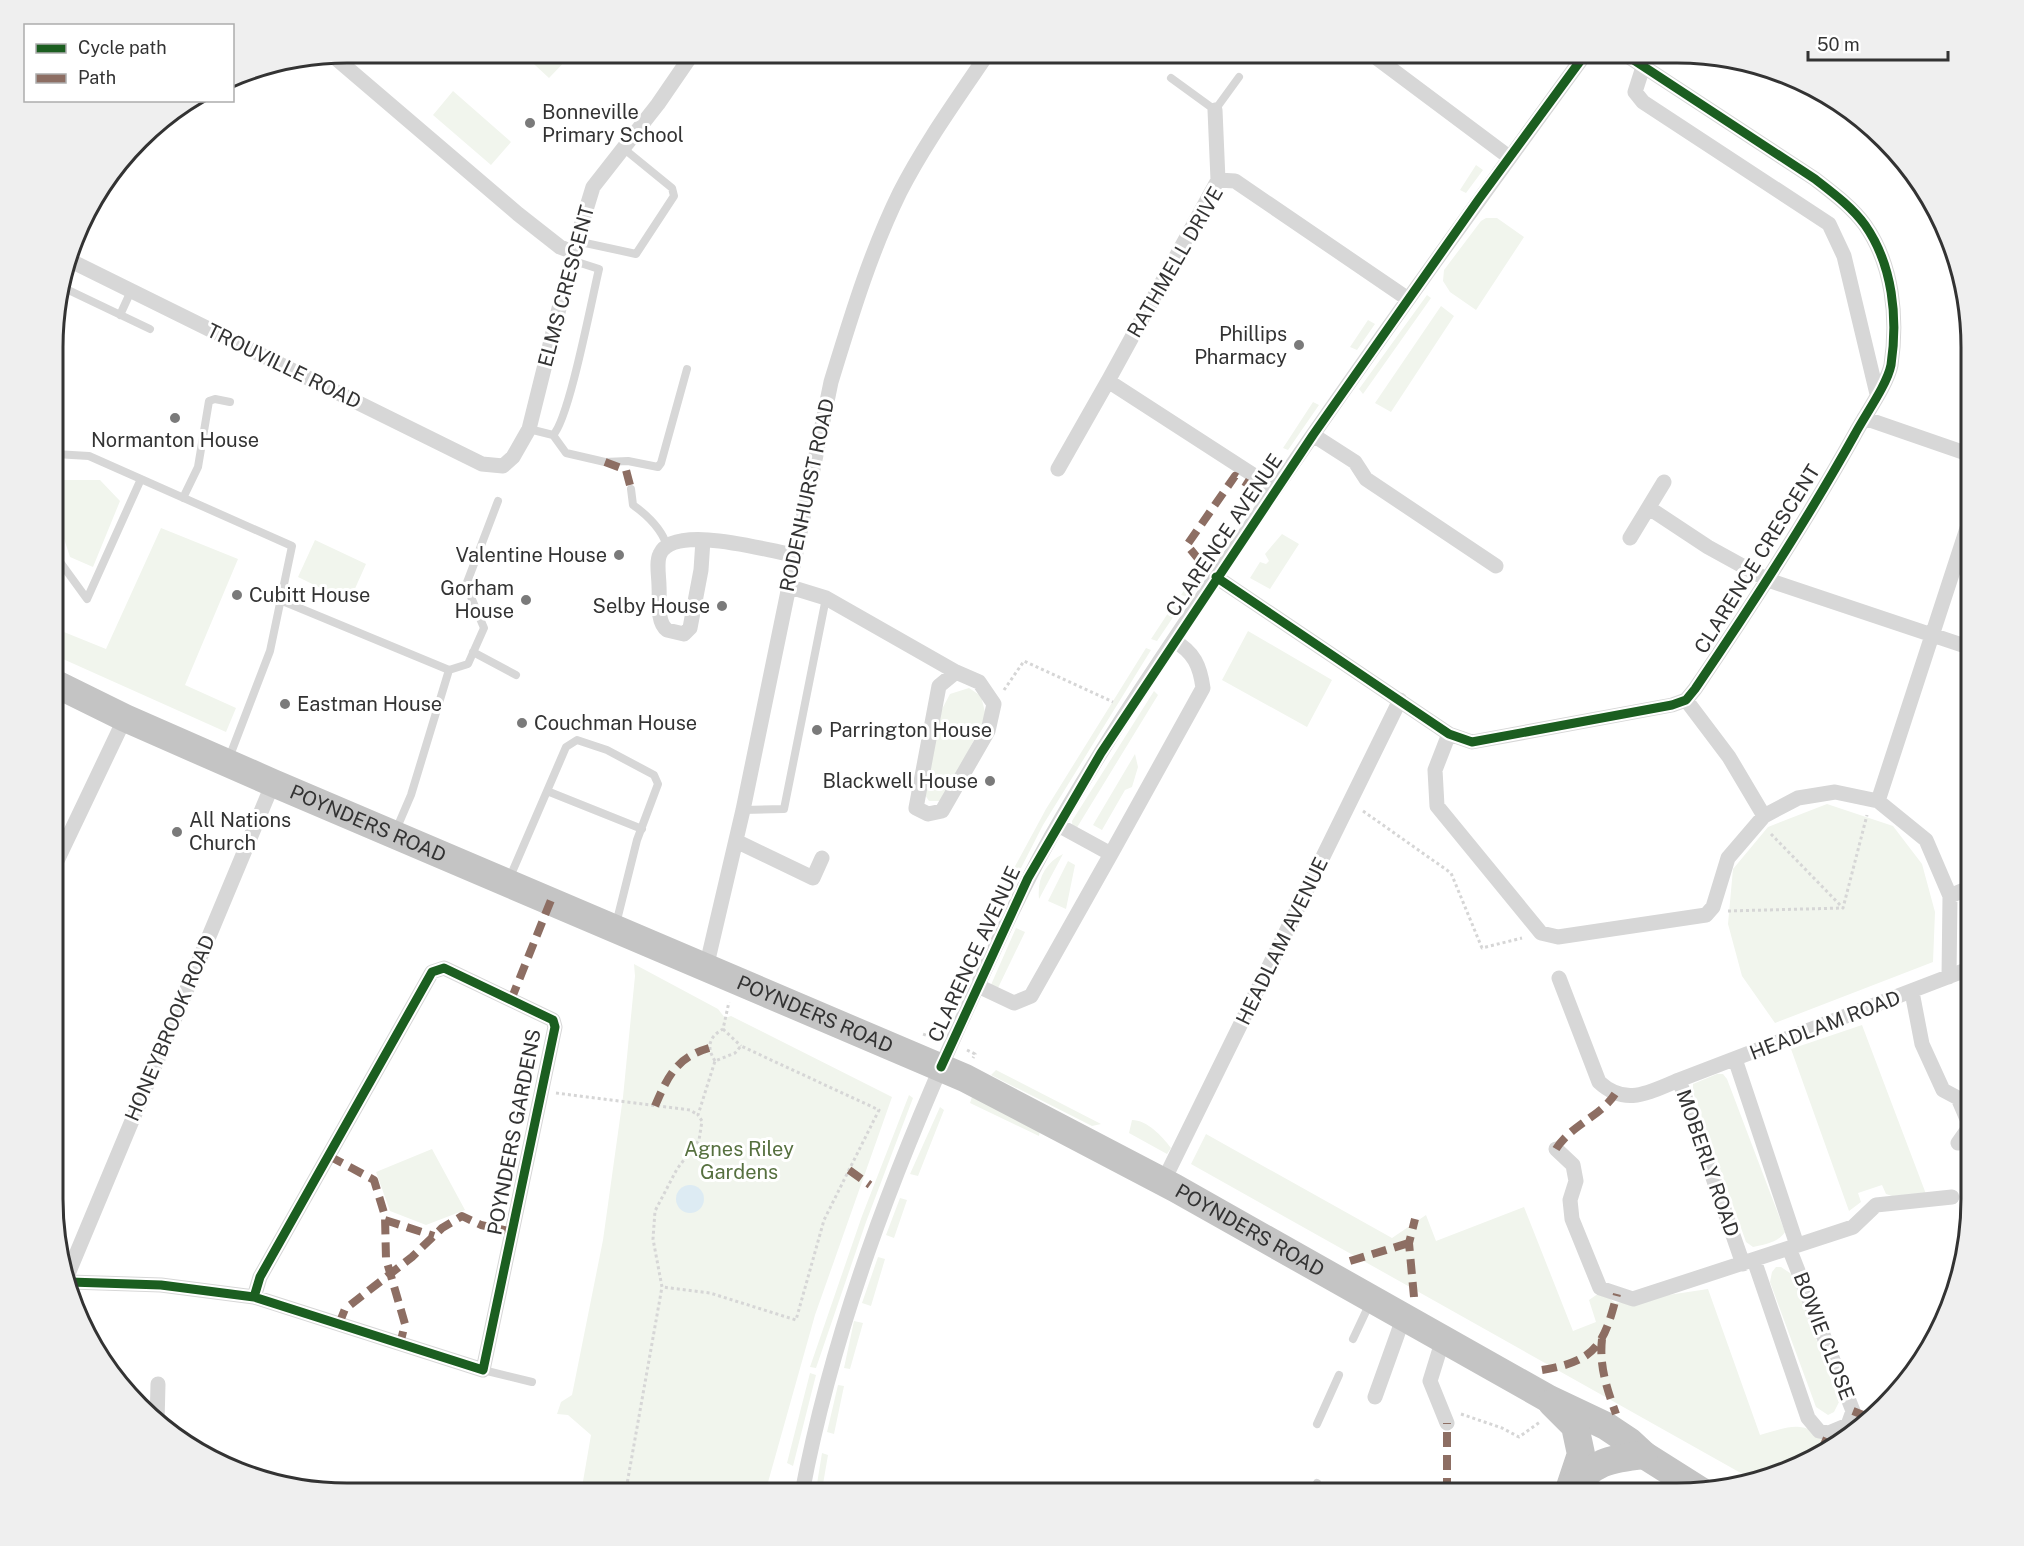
<svg xmlns="http://www.w3.org/2000/svg" width="2024" height="1546" viewBox="0 0 2024 1546" font-family="'Public Sans',sans-serif">
<style>
.green{fill:#f1f5ed}
.water{fill:#ddebf3}
.lines{fill:none;stroke-linecap:round;stroke-linejoin:round}
.path{stroke:#d6d6d6;stroke-width:3;stroke-dasharray:3 3;stroke-linecap:butt}
.lane{stroke:#d7d7d7;stroke-width:8}
.street{stroke:#d7d7d7;stroke-width:15}
.highway{stroke:#c4c4c4;stroke-width:28}
.quiet{stroke:#8d6e63;stroke-width:8;stroke-dasharray:15 8;stroke-linecap:butt}
.cycleway-casing{stroke:#fff;stroke-width:13}
.cycleway{stroke:#1b5e20;stroke-width:9}
.poi-dot{fill:#7a7a7a;stroke:#fff;stroke-width:2}
.labels{text-anchor:middle;dominant-baseline:central;stroke-width:6;stroke-linejoin:round;paint-order:stroke}
.poi-label{font-size:20px;fill:#333;stroke:#fff;text-anchor:start}
.street-label{font-size:20px;fill:#333;stroke:#fff}
.park-label{font-size:20px;fill:#56703f;stroke:#fff}
.rim{fill:none;stroke:#333;stroke-width:3}
</style>
<rect width="100%" height="100%" fill="#fff"/>
<path class="green" d="M522,53H573L549,78Z
M453,91L511,142L491,165L433,115Z
M1476,165L1483,170L1466,193L1460,190Z
M1486,218H1497L1524,237L1476,310L1450,292L1443,281L1444,270L1481,221Z
M1427,295L1431,298L1363,394L1359,389Z
M1441,306L1454,316L1391,412L1375,403Z
M1368,320L1375,324L1357,350L1350,347Z
M1313,402L1319,405L1288,450L1283,448Z
M58,480H100L120,501L93,567L70,557L55,511Z
M161,528L238,559L185,685L236,708L226,732L54,655V628L106,649Z
M1282,534L1299,544L1270,589L1250,578L1260,562L1266,564L1269,561L1265,554Z
M315,540L366,564L349,602L298,577Z
M1207,557L1212,560L1188,597L1181,595Z
M1174,604L1180,607L1157,641L1151,639Z
M1248,631L1332,680L1307,727L1222,680Z
M1146,648L1151,650L1043,825L1001,907L994,905L1046,809Z
M969,688L981,696L986,716L943,801H929L925,795L941,711L950,694Z
M1154,691L1158,695L1073,834L1072,821Z
M1135,754L1138,767L1132,787L1125,790L1102,830L1093,825Z
M1827,804L1893,826L1922,864L1935,912L1933,962L1775,1023L1742,976L1728,924L1733,869L1768,827Z
M1063,854L1039,899C1037,879 1045,863 1063,854Z
M1068,861L1075,865L1066,909L1048,901Z
M1016,928L1025,932L997,990L990,987Z
M967,961L974,963L959,996L951,994Z
M634,964L718,1009L725,1018L731,1016L892,1097L815,1315L765,1493H581L591,1435L568,1415L557,1414L561,1402L572,1395L603,1240L623,1097L635,976Z
M1862,1025L1926,1194L1892,1196L1886,1194L1882,1185L1858,1193L1861,1202L1849,1211L1791,1049Z
M996,1070L1101,1124L1092,1126L991,1075Z
M1717,1074H1723L1727,1079L1785,1232C1779,1242 1764,1245 1753,1247L1746,1242L1693,1092V1084Z
M909,1095L913,1098L866,1222L816,1368L810,1367L862,1216Z
M972,1097L1040,1131L1039,1136L970,1103Z
M940,1107L944,1110L918,1176L910,1174Z
M1132,1120C1147,1120 1162,1136 1171,1148L1167,1154L1129,1133Z
M1206,1134L1392,1238L1426,1215L1436,1241L1524,1207L1573,1331L1596,1322L1589,1300L1602,1291L1615,1303L1708,1289L1760,1435C1798,1424 1799,1422 1834,1442L1807,1463L1755,1481L1191,1164Z
M432,1149L465,1210L426,1225L390,1211L376,1172Z
M900,1198L907,1200L894,1238L886,1235Z
M878,1257L885,1259L871,1306L862,1303Z
M1776,1267H1781L1793,1275L1839,1402L1834,1412L1828,1415L1816,1407L1770,1282L1772,1272Z
M854,1321L863,1323L850,1369L844,1368Z
M810,1373L816,1375L793,1466L787,1463Z
M838,1385L844,1386L834,1434L827,1432Z
M822,1453L828,1455L822,1490H816Z
M1630,1482L1651,1490L1649,1493H1607L1612,1487Z"/>
<path class="water" d="M676 1199a14 14 0 1 1 28 0a14 14 0 1 1-28 0Z"/>
<g class="lines">
<path class="path" d="M1004,690L1024,661L1113,702
M1363,811L1451,873L1482,948L1522,938
M1771,834L1843,908L1867,815
M1728,911L1843,908
M723,1029L741,1046
M924,1036L925,1033L936,1037
M967,1050L975,1054L973,1058
M715,1061C706,1047 709,1037 723,1029L729,1002
M556,1093L690,1110L698,1115
M1461,1414L1502,1428L1519,1437L1540,1422
M614,1493L627,1484L662,1287L653,1239L655,1211L677,1169L699,1140L702,1121L698,1115L715,1061L735,1053L741,1046L879,1110L824,1220L796,1320L710,1293L662,1287"/>
<path class="lane" d="M1171,78L1215,110L1239,77
M576,241L636,254L674,196L672,188L623,148
M62,287L150,329
M120,315L131,291
M529,429L553,435L566,453L605,462L628,461L658,467L661,463L687,369
M553,435C569,420 592,298 599,269L571,260
M55,454L89,456L292,546L270,651L229,758
M631,489L633,505C647,515 662,530 667,546
M183,498L198,467L209,401L215,399L230,402
M55,555L87,599L141,479
M280,600L449,670L411,795L396,830
M473,652L516,675
M449,670L468,664L484,628L466,585L498,501
M547,791L642,829
M743,810L784,809L826,598
M510,877L566,747L577,740L607,750L654,775L658,784L637,840L616,924
M1353,1339L1369,1305
M483,1370L532,1382
M1317,1424L1339,1375
M1313,1493L1317,1483"/>
<path class="street" d="M1370,53L1509,157
M332,55L518,214L560,247L573,252
M1643,67L1635,92L1643,102L1829,224L1844,256L1877,394
M1215,110L1218,180
M71,261L482,464L503,466L513,457L529,429L573,252L593,187L658,104L693,53
M1864,418L1971,455
M1313,435L1355,462L1366,479L1496,566
M1058,469L1108,381
M1275,489L1108,381L1218,180L1235,181L1408,299
M1649,508L1708,547L1768,580L1971,648
M1630,538L1664,482
M703,540L701,570L690,628L684,634L667,630C656,622 660,599 659,586C659,577 656,562 660,554C674,523 769,551 794,555
M1216,577L1449,734L1472,742L1672,705L1686,700L1695,689C1752,605 1806,522 1855,434C1865,415 1887,385 1891,365C1898,318 1893,265 1865,225C1852,207 1833,193 1815,179L1623,53
M787,586L826,598L956,672L979,682L994,704L988,731L942,811L928,814L916,808L939,686L956,672
M1686,700L1729,757L1764,816
M1449,734L1435,770L1437,806L1541,933L1558,937L1706,915L1713,907L1728,858L1764,816L1798,798L1835,792L1878,801L1926,840L1950,896L1949,977
M1878,801L1971,516
M1058,825L1111,854L1203,688C1200,666 1194,652 1174,641
M736,841L813,878L822,858
M54,867L125,718
M1950,896L1971,887
M706,968L743,810L831,382C851,317 870,253 900,192C925,143 958,98 988,53
M1559,978L1599,1082C1626,1107 1649,1092 1679,1080L1743,1264
M978,986L1014,1003L1031,996L1111,854
M1912,992L1922,1044L1943,1090L1958,1098L1970,1126L1958,1143
M1735,1059L1797,1245
M1679,1080L1971,968
M1556,1149L1573,1165L1576,1181L1570,1200L1572,1219L1600,1288L1633,1299L1853,1227L1876,1205L1952,1197
M1163,1182L1400,700
M1754,1260L1808,1418L1819,1431L1829,1433L1848,1425L1853,1411L1789,1248
M68,1274L273,783
M70,1282L161,1285L254,1297L483,1370L555,1027L553,1020L444,968L432,972L260,1277L254,1297
M1443,1339L1430,1381L1447,1423
M1375,1397L1404,1316
M157,1423L158,1384
M802,1493C833,1329 893,1173 961,1022C990,959 1018,895 1052,835C1117,720 1194,610 1268,500C1371,349 1478,201 1586,53"/>
<g class="highway">
<path id="s1" d="M54,683L125,718L273,783L965,1078L1175,1188L1549,1399L1606,1426L1630,1442L1644,1455L1701,1491"/>
<path d="M1552,1403L1575,1426L1581,1454L1568,1493"/>
<path d="M1570,1489C1595,1462 1607,1459 1644,1455"/>
</g>
<path class="quiet" d="M605,462L626,470L631,489
M1200,561L1187,545L1235,476L1251,486
M511,1000L551,900
M655,1106C668,1076 676,1058 709,1048
M1556,1149C1571,1125 1600,1117 1615,1094
M329,1156L374,1180L385,1216L386,1259L405,1324L400,1344
M849,1170L870,1185
M385,1220L434,1236
M1350,1261L1409,1243
M1414,1297L1409,1243L1415,1219
M339,1324L345,1309L412,1257L442,1228L462,1216L481,1225L513,1232
M1602,1339C1599,1366 1607,1389 1616,1414
M1542,1370C1596,1361 1604,1345 1617,1294
M1853,1411L1868,1417
M1821,1452L1829,1433
M1447,1493V1423
M1655,1493L1658,1489"/>
<defs>
<path id="cycleway" d="M1216,577L1449,734L1472,742L1672,705L1686,700L1695,689C1752,605 1806,522 1855,434C1865,415 1887,385 1891,365C1898,318 1893,265 1865,225C1852,207 1833,193 1815,179L1623,53
M941,1067L1028,878L1101,753L1313,435L1479,199L1586,53
M70,1282L161,1285L254,1297L483,1370L555,1027L553,1020L444,968L432,972L260,1277L254,1297"/>
</defs>
<use href="#cycleway" class="cycleway-casing"/>
<use href="#cycleway" class="cycleway"/>
</g>
<g class="poi-dot">
<circle cx="530" cy="123" r="6"/>
<circle cx="1299" cy="345" r="6"/>
<circle cx="175" cy="418" r="6"/>
<circle cx="619" cy="555" r="6"/>
<circle cx="237" cy="595" r="6"/>
<circle cx="526" cy="600" r="6"/>
<circle cx="722" cy="606" r="6"/>
<circle cx="285" cy="704" r="6"/>
<circle cx="522" cy="723" r="6"/>
<circle cx="817" cy="730" r="6"/>
<circle cx="990" cy="781" r="6"/>
<circle cx="177" cy="832" r="6"/>
</g>
<g class="labels">
<g class="poi-label">
<text x="542" y="112">Bonneville<tspan x="542" dy="23">Primary School</tspan></text>
<text x="1287" y="334" text-anchor="end">Phillips<tspan x="1287" dy="23">Pharmacy</tspan></text>
<text x="175" y="440" text-anchor="middle">Normanton House</text>
<text x="607" y="555" text-anchor="end">Valentine House</text>
<text x="514" y="588" text-anchor="end">Gorham<tspan x="514" dy="23">House</tspan></text>
<text x="249" y="595">Cubitt House</text>
<text x="710" y="606" text-anchor="end">Selby House</text>
<text x="297" y="704">Eastman House</text>
<text x="534" y="723">Couchman House</text>
<text x="829" y="730">Parrington House</text>
<text x="978" y="781" text-anchor="end">Blackwell House</text>
<text x="189" y="820">All Nations<tspan x="189" dy="23">Church</tspan></text>
</g>
<g class="street-label">
<text transform="translate(1175 262) rotate(-60)">RATHMELL DRIVE</text>
<text transform="translate(566 286) rotate(-75)">ELMS CRESCENT</text>
<text transform="translate(284 366) rotate(26)">TROUVILLE ROAD</text>
<text transform="translate(807 495) rotate(-78)">RODENHURST ROAD</text>
<text transform="translate(1224 535) rotate(-56)">CLARENCE AVENUE</text>
<text transform="translate(1757 559) rotate(-58)">CLARENCE CRESCENT</text>
<text stroke="none"><textPath href="#s1" startOffset="344">POYNDERS ROAD</textPath></text>
<text transform="translate(1282 941) rotate(-64)">HEADLAM AVENUE</text>
<text transform="translate(974 954) rotate(-65)">CLARENCE AVENUE</text>
<text stroke="none"><textPath href="#s1" startOffset="830">POYNDERS ROAD</textPath></text>
<text transform="translate(1825 1025) rotate(-21)">HEADLAM ROAD</text>
<text transform="translate(170 1028) rotate(-67)">HONEYBROOK ROAD</text>
<text transform="translate(514 1132) rotate(-79)">POYNDERS GARDENS</text>
<text transform="translate(1708 1163) rotate(71)">MOBERLY ROAD</text>
<text stroke="none"><textPath href="#s1" startOffset="1316">POYNDERS ROAD</textPath></text>
<text transform="translate(1824 1336) rotate(69)">BOWIE CLOSE</text>
</g>
<g class="park-label">
<text x="739" y="1149">Agnes Riley<tspan x="739" dy="23">Gardens</tspan></text>
</g>
</g>
<path d="M0 0H2024V1546H0ZM347 63H1677A284 284 0 0 1 1961 347V1199A284 284 0 0 1 1677 1483H347A284 284 0 0 1 63 1199V347A284 284 0 0 1 347 63Z" fill="#efefef" fill-rule="evenodd"/>
<path class="rim" d="M347 63H1677A284 284 0 0 1 1961 347V1199A284 284 0 0 1 1677 1483H347A284 284 0 0 1 63 1199V347A284 284 0 0 1 347 63Z"/>
<rect x="24" y="24" width="210" height="78" fill="#ffffff" stroke="#adadad" stroke-width="1.5"/>
<rect x="36" y="44" width="30" height="9" fill="#1b5e20" stroke="#adadad" stroke-width="1.5"/>
<text x="78" y="54" font-size="18" fill="#333333">Cycle path</text>
<rect x="36" y="74" width="30" height="9" fill="#8d6e63" stroke="#adadad" stroke-width="1.5"/>
<text x="78" y="84" font-size="18" fill="#333333">Path</text>
<path d="M1808 51v9h140v-9" fill="none" stroke="#333333" stroke-width="3"/>
<text x="1817" y="51" font-size="18" fill="#333333" stroke="#ffffff" stroke-width="4.5" paint-order="stroke">50 m</text>
</svg>
